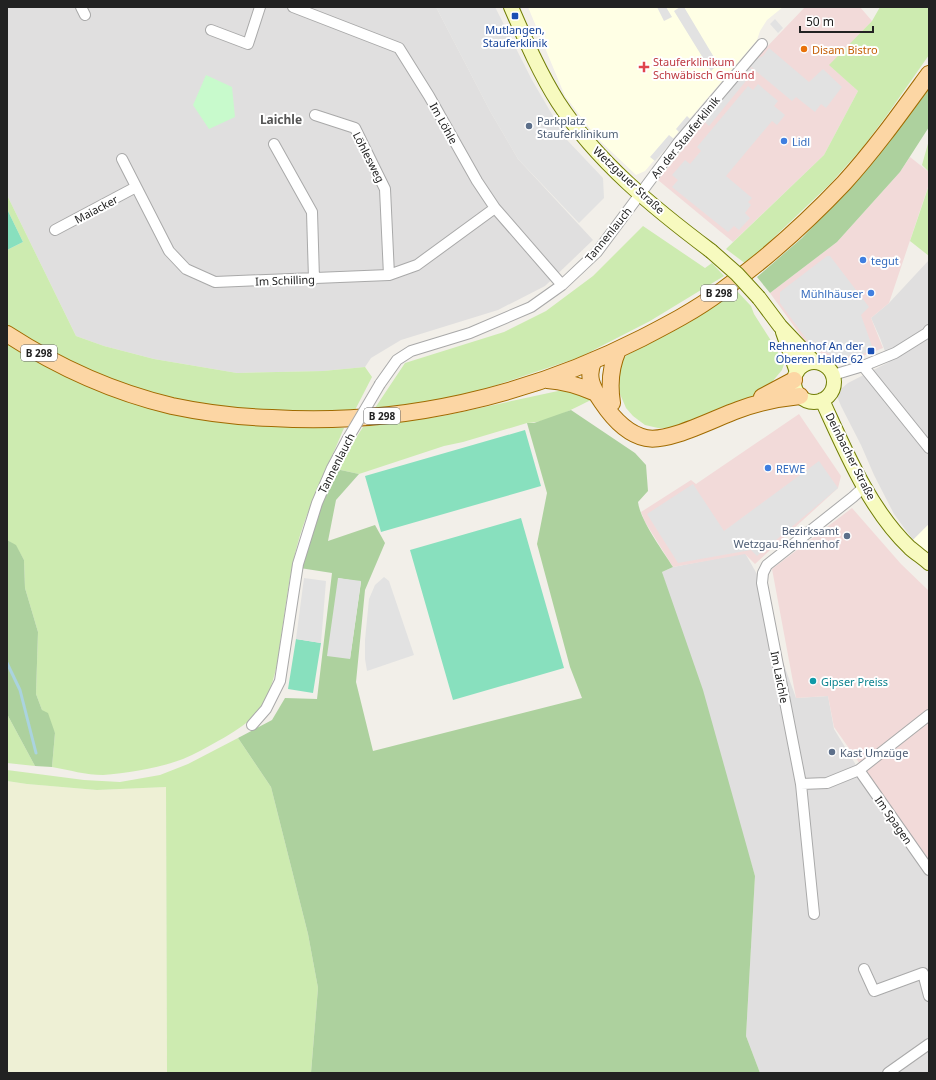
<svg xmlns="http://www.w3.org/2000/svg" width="936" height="1080" viewBox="0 0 936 1080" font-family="'Noto Sans',sans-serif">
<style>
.residential{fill:#e0dfdf}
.commercial{fill:#f2dad9}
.education{fill:#ffffe5}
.farmland{fill:#eef0d5}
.grass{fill:#cdebb0}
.forest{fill:#add19e;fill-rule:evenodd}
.park{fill:#c8facc}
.pitch{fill:#88e0be}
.parking{fill:#e2e2e2}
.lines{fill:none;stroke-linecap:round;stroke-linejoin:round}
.stream{stroke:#aad3df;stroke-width:3}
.street-casing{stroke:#a9a9a9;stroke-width:12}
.secondary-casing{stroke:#707d05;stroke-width:16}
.primary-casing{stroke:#a06b00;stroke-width:18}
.street{stroke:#fff;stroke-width:10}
.secondary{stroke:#f7fabf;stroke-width:14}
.primary{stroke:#fcd6a4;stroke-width:16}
.street-bridge-casing{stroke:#a9a9a9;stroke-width:12;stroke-linecap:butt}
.secondary-bridge-casing{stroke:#707d05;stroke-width:16;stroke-linecap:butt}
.street-bridge{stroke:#fff;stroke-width:10}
.secondary-bridge{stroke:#f7fabf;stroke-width:14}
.transit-dot{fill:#1a4fb4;stroke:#fff;stroke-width:1.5}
.food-dot{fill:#e8710a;stroke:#fff;stroke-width:1.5}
.health-dot{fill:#e0444e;stroke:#fff;stroke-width:1.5}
.service-dot{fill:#5c6f8a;stroke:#fff;stroke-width:1.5}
.shop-dot{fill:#3f7fe0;stroke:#fff;stroke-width:1.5}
.culture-dot{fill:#0f9aa8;stroke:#fff;stroke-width:1.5}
.labels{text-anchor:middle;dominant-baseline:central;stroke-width:4;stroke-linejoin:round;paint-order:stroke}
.shield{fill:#fff;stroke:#646464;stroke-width:1}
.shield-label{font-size:10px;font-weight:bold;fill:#222}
.transit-label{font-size:11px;fill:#164399;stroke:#fff}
.food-label{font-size:11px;fill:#c56008;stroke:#fff;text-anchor:start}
.health-label{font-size:11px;fill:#be3a42;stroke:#fff;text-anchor:start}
.service-label{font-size:11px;fill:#4e5e75;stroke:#fff;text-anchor:start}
.street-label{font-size:11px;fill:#222;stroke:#fff}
.shop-label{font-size:11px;fill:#366cbe;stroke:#fff;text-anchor:start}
.culture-label{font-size:11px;fill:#0d838f;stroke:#fff;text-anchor:start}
.neighbourhood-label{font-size:12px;font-weight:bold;fill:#555;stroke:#fff}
</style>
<rect width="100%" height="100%" fill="#f2efe9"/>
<path class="residential" d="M7,7H436L490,111L518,159L593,240L545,286L498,310L401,340L371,358L365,367L323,371L237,373L154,359L104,346L76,336L7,195Z
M929,260V524L913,540L894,514L874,475L861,445L841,406L837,396L841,389L848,383L889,362L880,338L871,318L889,303Z
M745,553L762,583L771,629L796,698L828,696L834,729L859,770L929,870V1073H760L746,1036L755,876L662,572L673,567Z"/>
<path class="commercial" d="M805,7H860L872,21L830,65L858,91L824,155L733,242L658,180L761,53Z
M910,157L929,172V184L889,303L871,318L883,348L855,359L830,358L809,347L770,293L837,242L900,172Z
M799,414L841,476L838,488L755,564L745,554L673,567L645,522L641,512L691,480L696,484Z
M852,508L901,564L929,591V862L834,727L828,696L796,698L772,569Z"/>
<path class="education" d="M528,7H783L767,20L760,31L757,40L645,171L636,175L597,138L565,96Z
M929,524V553L913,540Z"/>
<path class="farmland" d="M7,781L27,784L97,790L166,787L167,1073H7Z"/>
<path class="grass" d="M880,7H929V55L887,115L863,147L831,183L746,264L726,249L824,155L858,91L829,65L872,21Z
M929,140V172L922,165Z
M929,185V256L910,241Z
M7,195L76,336L104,346L154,359L237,373L323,371L365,367L372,377L354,412C272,412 190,410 112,380C75,365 41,346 7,327V250L23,242L7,209Z
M643,226L705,268L712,263L724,276L650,321L580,357L485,389L434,401L375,408L405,363L504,332L546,311L593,276Z
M736,290L751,306L754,314L775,347L784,364L782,370L772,382L773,388L688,422L670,428H658L645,425L633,416L626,408L620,394L616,383L619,363L627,355L690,322Z
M7,341C41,361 74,382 111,396C121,400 131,402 140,405C207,425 275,428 344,428C328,467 308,505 297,546C289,575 286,606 281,636C279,655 276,674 269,692C259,717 241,728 218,741C207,747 195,754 183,759C160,768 128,773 103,775C86,775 69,770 52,767L55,733L42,710L36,694L38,632L25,588L24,560L16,546L7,540Z
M572,390L593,399C575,408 547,423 527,423L463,442L444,446L359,474L336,469L363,427L443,416L558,391Z
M7,714L35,766L7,763Z
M238,738L271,787L308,934L318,988L311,1073H167L166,787L97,790L27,784L7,781V770L84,780L120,782L160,775L188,764Z"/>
<path class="forest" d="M929,86V127L900,172L837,242L770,293L757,277L802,238L842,196Z
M571,410L635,453L646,465L648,491L638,502C640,520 663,551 673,567L662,572L703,690L755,876L746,1036L760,1073H311L318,988L308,934L271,787L238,738L272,720L285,698L317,699L332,573L300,568L309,533L336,469L359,474L336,500L328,541L375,525L385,543L365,590L356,682L373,751L582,698L570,667L537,544L547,493L527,423H534ZM338,578L361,582L350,659Z
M7,540L16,545L24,560L25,588L38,632L36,694L42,710L48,713L55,733L52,767L35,766L7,714Z"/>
<path class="park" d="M206,75L232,87L235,117L209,129L193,105Z"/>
<path class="pitch" d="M7,209L23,242L7,250Z
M525,430L541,486L381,532L365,476Z
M521,518L564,668L453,700L410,550Z
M296,639L321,643L313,693L288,689Z"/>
<path class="parking" d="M436,7H495L532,80L567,140L603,178L604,198L579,223L518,159L490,111Z
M657,7H666L672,17L664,21Z
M680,7H684L718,64L711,71L674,11Z
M775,19L783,28L778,33L770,24Z
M769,48L809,82L823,69L842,87L826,108L821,104L815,112L796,97L792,101L750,66L754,60L763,56Z
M749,66L754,71L709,126L704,121Z
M758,84L778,101L774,106L785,115L777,125L772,121L726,176L752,198L748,202L751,205L745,213L750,218L739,230L734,226L728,232L672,187L678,180L672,175L685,160L690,164L701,151L697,147L748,86L753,90Z
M687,116L691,120L680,133L676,129Z
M669,135L674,139L655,161L650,157Z
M827,256H830L869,307L861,315L873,349L859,356H836L812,347L780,303V292Z
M819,461L838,488L757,556L751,550L678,563L647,514L693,484L724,531Z
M384,577L389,581L414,655L367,671L365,659V640L369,599L375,585Z
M304,578L326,581L321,643L296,639Z
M338,578L361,581L350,659L327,656Z"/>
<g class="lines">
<path class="stream" d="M7,663L20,690L36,753"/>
<defs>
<path id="street" d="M81,7L85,15
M293,7L399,48L429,96L477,181L495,208L562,285
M211,30L248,44L260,7
M315,115L355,128L385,189L389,275
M274,144L312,212L314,279
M122,159L169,251L186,269L215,282L389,275L417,265L495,208
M55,230L136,187
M863,366L929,448
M833,375L863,366L895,353L927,333L929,330
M380,384L397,360L411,351L470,333L531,307L562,285L597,252L678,143L762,44
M252,725L266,709L280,681L298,564L317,503L332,468L347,440
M859,770L929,715
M801,784L827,783L859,770L929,870
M814,914L801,784L762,583L763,573L767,565L853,497L864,487
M864,969L874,991L923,973L929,996
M888,1073L929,1044"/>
<path id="secondary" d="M511,7C525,39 539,72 558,102C597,162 655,209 711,251
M759,298L780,326L814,362
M783,332L797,372
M794 382a20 20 0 1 1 40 0a20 20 0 1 1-40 0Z
M822,400C845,450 869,509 910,548C916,553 923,558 929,563"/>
<path id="primary" d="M7,334C58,367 113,392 172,406C205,413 239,417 272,418C401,426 528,396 642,338C669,324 696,310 720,292C765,260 806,223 844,183C875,149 902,111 929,74
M594,360C586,376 592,388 602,402C612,417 627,434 646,438C668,443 715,418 738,410C757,403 779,398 800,396
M547,380C565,381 580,386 596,393
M762,397L794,380
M612,403C609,384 610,368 618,350"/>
</defs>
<use href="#street" class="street-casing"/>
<use href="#secondary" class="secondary-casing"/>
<use href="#primary" class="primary-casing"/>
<use href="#street" class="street"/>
<use href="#secondary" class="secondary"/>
<use href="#primary" class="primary"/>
<defs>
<path id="street-bridge" d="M347,440L380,384"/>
<path id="secondary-bridge" d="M711,251L737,274L759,298"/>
</defs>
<use href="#street-bridge" class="street-bridge-casing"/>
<use href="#secondary-bridge" class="secondary-bridge-casing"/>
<use href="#street-bridge" class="street-bridge"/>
<use href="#secondary-bridge" class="secondary-bridge"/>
</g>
<g class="transit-dot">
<rect x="511" y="12" width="8" height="8" rx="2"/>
<rect x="867" y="347" width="8" height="8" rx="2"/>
</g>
<circle class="food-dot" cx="804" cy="49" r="4"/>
<path class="health-dot" d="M642 61h4v4h4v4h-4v4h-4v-4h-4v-4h4z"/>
<g class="service-dot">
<circle cx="529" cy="126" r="4"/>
<circle cx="847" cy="536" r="4"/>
<circle cx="832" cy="752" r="4"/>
</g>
<g class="shop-dot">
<circle cx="784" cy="141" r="4"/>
<circle cx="863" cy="260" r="4"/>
<circle cx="871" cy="293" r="4"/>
<circle cx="768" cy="468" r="4"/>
</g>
<circle class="culture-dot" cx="813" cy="681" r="4"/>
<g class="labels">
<g class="shield">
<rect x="701" y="285" width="36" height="16" rx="3"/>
<rect x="21" y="345" width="36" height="16" rx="3"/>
<rect x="364" y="408" width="36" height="16" rx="3"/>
</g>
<g class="shield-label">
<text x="719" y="293">B 298</text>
<text x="39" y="353">B 298</text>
<text x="382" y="416">B 298</text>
</g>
<g class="transit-label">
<text x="515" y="29">Mutlangen,<tspan x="515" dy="13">Stauferklinik</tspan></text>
<text x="863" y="345" text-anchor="end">Rehnenhof An der<tspan x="863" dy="13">Oberen Halde 62</tspan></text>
</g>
<g class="food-label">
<text x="812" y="49">Disam Bistro</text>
</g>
<g class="health-label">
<text x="653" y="61">Stauferklinikum<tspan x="653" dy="13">Schwäbisch Gmünd</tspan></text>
</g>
<g class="service-label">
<text x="537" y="120">Parkplatz<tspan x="537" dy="13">Stauferklinikum</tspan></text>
<text x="839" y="530" text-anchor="end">Bezirksamt<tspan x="839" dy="13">Wetzgau-Rehnenhof</tspan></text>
<text x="840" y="752">Kast Umzüge</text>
</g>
<g class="street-label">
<text transform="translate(444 123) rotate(61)">Im Löhle</text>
<text transform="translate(685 137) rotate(-51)">An der Stauferklinik</text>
<text transform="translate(369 157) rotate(63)">Löhlesweg</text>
<text transform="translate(629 180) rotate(43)">Wetzgauer Straße</text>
<text transform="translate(96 209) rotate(-28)">Maiacker</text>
<text transform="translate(608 234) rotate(-51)">Tannenlauch</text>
<text transform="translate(285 280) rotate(-2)">Im Schilling</text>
<text transform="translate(851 456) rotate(63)">Deinbacher Straße</text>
<text transform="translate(336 463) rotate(-63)">Tannenlauch</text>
<text transform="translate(780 677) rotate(79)">Im Laichle</text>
<text transform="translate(894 820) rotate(55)">Im Spagen</text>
</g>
<g class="shop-label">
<text x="792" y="141">Lidl</text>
<text x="871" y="260">tegut</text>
<text x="863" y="293" text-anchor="end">Mühlhäuser</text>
<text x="776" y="468">REWE</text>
</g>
<g class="culture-label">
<text x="821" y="681">Gipser Preiss</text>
</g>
<g class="neighbourhood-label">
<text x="281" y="119">Laichle</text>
</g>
</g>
<rect width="936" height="1080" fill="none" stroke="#222222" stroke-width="16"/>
<path d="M800 26v6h73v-6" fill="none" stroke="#222222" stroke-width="2"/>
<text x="806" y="26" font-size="12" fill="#222222" stroke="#ffffff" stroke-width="3" paint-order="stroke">50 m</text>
</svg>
